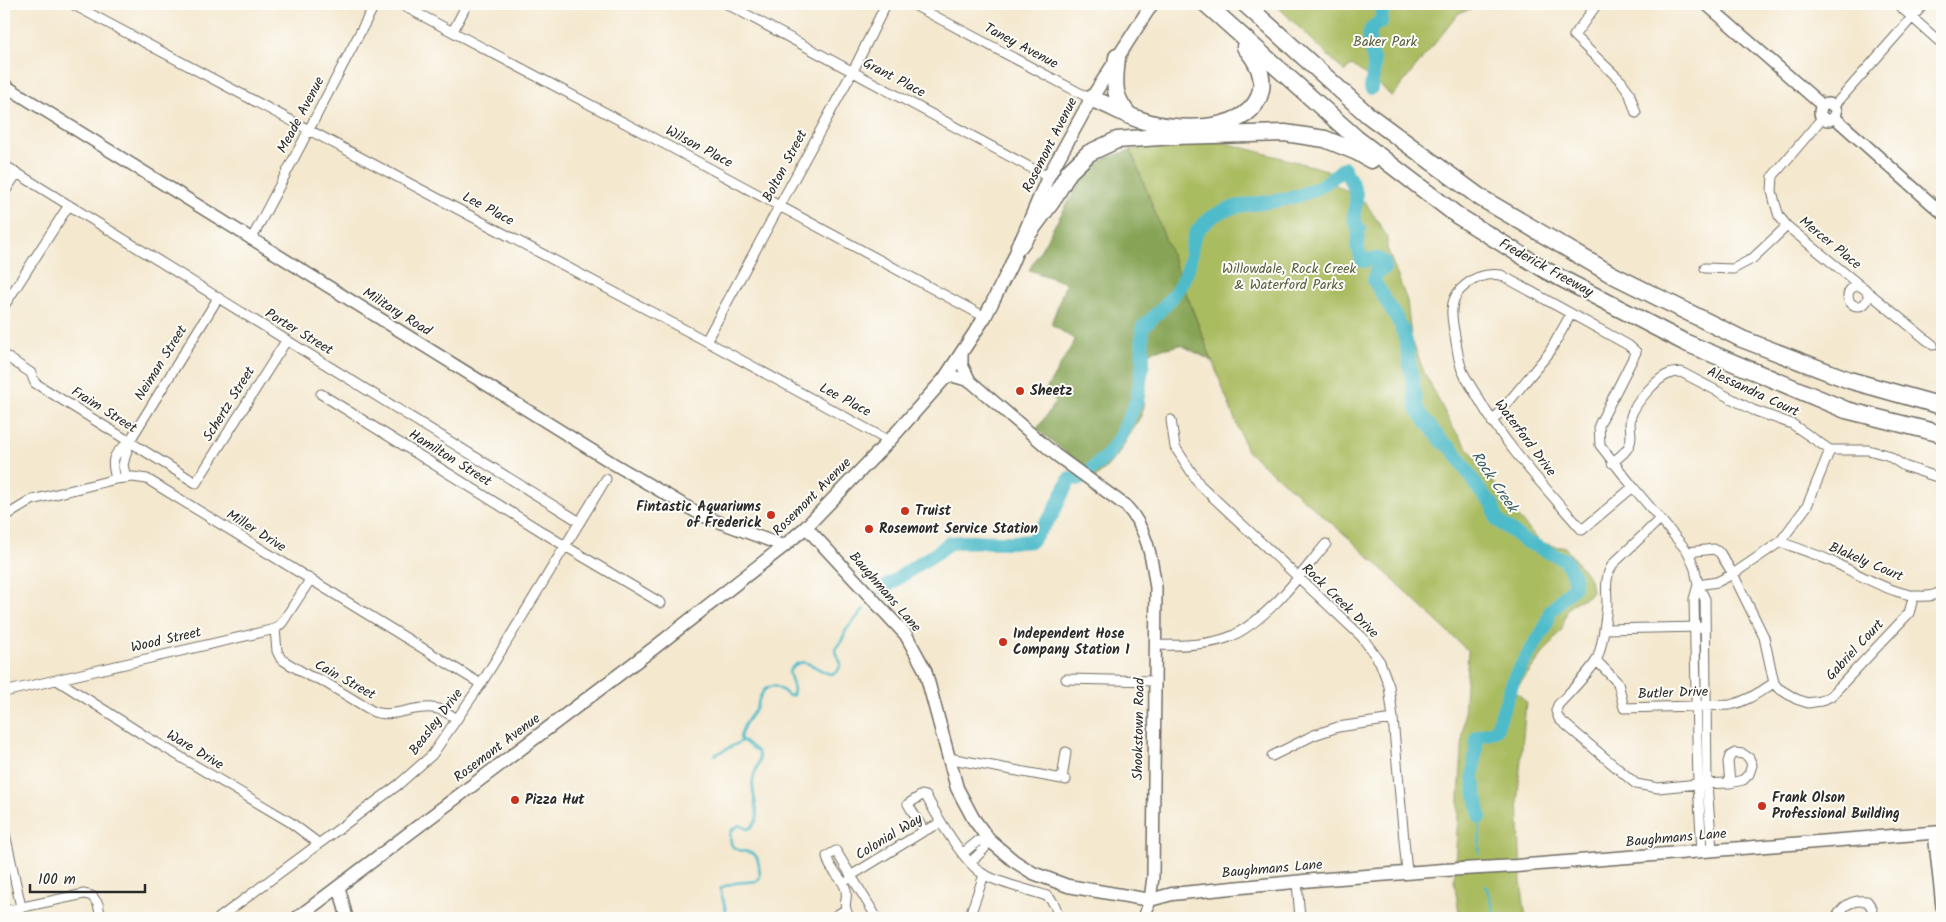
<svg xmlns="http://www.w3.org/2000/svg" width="1946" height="922" viewBox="0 0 1946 922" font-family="Kalam,sans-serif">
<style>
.green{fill:#aabc60;stroke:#6a7446}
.forest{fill:#87a456;stroke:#596840}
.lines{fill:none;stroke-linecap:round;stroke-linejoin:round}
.stream{stroke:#4ebbc9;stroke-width:2.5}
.river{stroke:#4ebbc9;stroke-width:14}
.minor-casing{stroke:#716d64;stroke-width:11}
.tertiary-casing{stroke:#716d64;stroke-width:14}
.secondary-casing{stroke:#716d64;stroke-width:15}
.motorway-casing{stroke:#716d64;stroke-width:19}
.minor{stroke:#fff;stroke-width:9}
.tertiary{stroke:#fff;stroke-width:11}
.secondary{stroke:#fff;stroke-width:12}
.motorway{stroke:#fff;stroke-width:16}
.poi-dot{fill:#c8321e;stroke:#fdfcf7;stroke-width:2}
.labels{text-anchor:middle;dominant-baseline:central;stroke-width:4;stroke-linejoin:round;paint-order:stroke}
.park-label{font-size:14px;fill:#575e3e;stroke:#fdfcf7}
.street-label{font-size:14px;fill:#2b2b2b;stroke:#fdfcf7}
.poi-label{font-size:14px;font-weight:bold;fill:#2b2b2b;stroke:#fdfcf7;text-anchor:start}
.water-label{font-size:15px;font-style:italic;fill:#375d62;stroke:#fdfcf7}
</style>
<rect width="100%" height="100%" fill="#fdfcf7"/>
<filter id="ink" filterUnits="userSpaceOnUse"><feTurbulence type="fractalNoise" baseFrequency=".02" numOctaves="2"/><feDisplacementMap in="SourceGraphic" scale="10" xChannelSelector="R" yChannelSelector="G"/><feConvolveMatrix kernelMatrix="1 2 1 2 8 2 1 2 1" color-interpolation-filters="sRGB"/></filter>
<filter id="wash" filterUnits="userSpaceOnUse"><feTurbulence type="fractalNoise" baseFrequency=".0096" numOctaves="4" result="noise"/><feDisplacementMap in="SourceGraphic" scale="20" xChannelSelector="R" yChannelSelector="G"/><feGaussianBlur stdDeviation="1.12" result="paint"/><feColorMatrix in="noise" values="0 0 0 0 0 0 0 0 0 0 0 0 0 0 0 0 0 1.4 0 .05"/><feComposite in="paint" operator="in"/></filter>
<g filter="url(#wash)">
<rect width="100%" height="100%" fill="#f4e8cf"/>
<path class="green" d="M1275,4H1485L1459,13L1392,97L1381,86L1352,65L1345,72Z
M1211,139L1327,170L1328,180L1366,203L1387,237V248L1407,301L1411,337L1423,370L1453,428L1497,487L1505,502L1540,542L1557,547L1564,546L1590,579L1592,591L1588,596L1572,604L1567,611L1562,629L1515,690L1526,702L1518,793L1521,882L1526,918H1460L1454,881L1468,651L1349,538L1247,451L1131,150Z"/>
<path class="forest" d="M1131,150L1212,361L1181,345L1149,352L1142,414L1117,456L1097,477L1090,479L1033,435L1081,465L1037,429L1056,401L1045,391L1075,340L1051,324L1066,283L1029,270L1086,171L1107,158Z"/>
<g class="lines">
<path class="stream" d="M715,755L742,741
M1479,853L1480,817
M1486,886L1496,918
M728,918L720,889C731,881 744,883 757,881L760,877C759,871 760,862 756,856C750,847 726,858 731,831L739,825L748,829L752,827L757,819C758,806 751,792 753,780C754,771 762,762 758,753C755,748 745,744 740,738C742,726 748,720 755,710C759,703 760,690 769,687C777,684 784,692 789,696L793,695L794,689L789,672C806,642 833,696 841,663L836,654L835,649L842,640L846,630L864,609"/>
<path class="river" d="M1371,88C1372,80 1374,72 1374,64C1372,48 1361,29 1381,22L1383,8L1386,4
M884,588C902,575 920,563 938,552C943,549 946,544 951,543C976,539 1006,544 1031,541L1052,515L1070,478L1080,479L1108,455L1122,433L1137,400L1143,363L1142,328C1160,311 1178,295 1187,271C1196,246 1185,237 1211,218C1226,207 1243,205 1261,203C1295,199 1319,192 1344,168C1347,176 1355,186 1356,194C1358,212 1348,210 1359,230L1357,246L1362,260L1364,261C1372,259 1378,256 1384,263V269L1376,272L1374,281L1400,324L1406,341L1417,409L1441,441L1451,448L1457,455L1480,491L1493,505L1497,520L1523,540L1565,560L1574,576V586L1550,612L1546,626L1515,676L1496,730L1477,737L1473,779L1480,817"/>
</g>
</g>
<g filter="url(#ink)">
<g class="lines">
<defs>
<path id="minor" d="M72,4L706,341L889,441
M400,4L672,148L985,317
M727,4L1048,177
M912,4L1091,99
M1597,4L1574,36L1621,81L1629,92L1636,113
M1897,4L1942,44
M453,31L467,4
M1834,106L1924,4
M1823,117L1773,176L1772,191L1775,203L1779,216L1787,226L1933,345
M4,165L580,522
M4,193L17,173
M251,240L375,4
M1705,268L1733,269L1752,259L1787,226
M1848 296a10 10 0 1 1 20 0a10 10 0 1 1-20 0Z
M4,306L69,205
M706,341L856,65L886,4
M4,355L31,373L35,383L196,483L286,341
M321,394L565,546L661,603
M1171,420L1175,447L1200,485L1362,637L1380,662L1389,686L1393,719L1407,873
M1492,422L1549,353L1571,314
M1830,450H1868L1887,455L1904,466L1934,476L1942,477
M1612,463C1619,457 1628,451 1630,443C1633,434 1628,425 1631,416C1635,403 1657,378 1669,374C1673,372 1677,373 1681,372L1753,410L1792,424L1830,450L1807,506L1780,542L1733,574L1717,582L1698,585
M126,478L123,465L129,442
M116,479C111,458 112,456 129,442L218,298
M1633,487L1600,445L1599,425L1636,352L1628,345L1501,275C1484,273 1472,278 1460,290C1448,303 1452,320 1455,336C1457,347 1458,359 1462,370C1466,379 1472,388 1477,396C1505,446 1545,487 1582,530L1633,487L1688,552L1695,569L1698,585L1705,599L1707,784L1712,850
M4,517L32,500L116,479L133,477L147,479L481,684
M1659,520L1613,564C1604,578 1607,589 1607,604C1606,618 1602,650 1596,661C1588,674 1569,693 1558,705L1556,711L1559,719L1636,784L1658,788L1698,784L1730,783L1743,780L1749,774L1752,765L1749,758L1743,754L1735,753L1730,756L1728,762L1730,783
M1780,542C1797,548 1815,554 1831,561C1857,573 1916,610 1942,591
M1688,552L1714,549L1720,553L1733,574L1764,637L1774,683L1778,688L1796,699L1808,703L1821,701L1831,696L1909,613L1914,595
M1698,585L1694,599L1698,784L1702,851
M275,629L277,651L281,659L309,676L321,680L374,712C393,718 412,706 432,708C441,708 449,714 457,719
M1604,629L1701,627
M1155,645C1179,646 1211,646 1234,635C1272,615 1299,576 1326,544
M1596,660L1618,683L1624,708L1730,705C1748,701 1759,692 1774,683
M1066,679L1154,681
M57,680L142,734L290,822L318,843
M4,692L275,629L282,623L310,580
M1272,756L1314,735L1338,727L1393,719
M1062,779L957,760L949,758L1062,779L1066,780L1062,779
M1062,779L1066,752
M4,829L21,907
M924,831L908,804L922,795L926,796C937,816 965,865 985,875C1004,885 1027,889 1047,896C1055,903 1057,908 1057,918
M963,853L978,841L989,840
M971,862L984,849L989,840
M850,879L852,875L924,831L941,823
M1297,882L1300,918
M4,911L84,894L92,896L98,904L101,918
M219,918L398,785L432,755L481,684L606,479
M832,918L845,910
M850,918C840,903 850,899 845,887C841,876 828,869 827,856L836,851L877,918
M969,918L984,875
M1836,918C1843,905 1852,899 1867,901L1872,908L1871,916L1868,918"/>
<path id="tertiary" d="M1706,4L1823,106
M4,85L614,464L703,516L784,546
M1820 112a8 8 0 1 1 16 0a8 8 0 1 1-16 0Z
M1834,117L1942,213
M962,353V365L970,381L1056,455L1126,506C1147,528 1152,559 1156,588L1153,877L1150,900L1144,918
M944,379L952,376L970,381
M1934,833L1942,907
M339,887L347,918"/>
<path id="secondary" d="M806,527L906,635L925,670L957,788L973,818L989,840L1014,861L1033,873L1068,886L1150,900L1172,894L1314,880L1444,870L1516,866L1942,832
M297,918L654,648L784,546L806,527L889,441L944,379L985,317L1010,267L1048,177L1091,99L1152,4"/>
<path id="motorway" d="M1206,4L1356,138L1458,216L1547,271L1684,342L1846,410L1942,434
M1245,4L1368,115L1481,198L1611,274L1742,339L1849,380L1942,406
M1117,57C1115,81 1111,95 1129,115
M1091,99C1110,104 1125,116 1144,121C1174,131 1241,134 1258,99C1267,79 1258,62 1245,47
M1019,246L1052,201L1069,172L1089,153L1117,140L1174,136L1285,133L1325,139L1357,152L1371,160"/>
</defs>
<use href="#minor" class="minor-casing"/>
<use href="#tertiary" class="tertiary-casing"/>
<use href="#secondary" class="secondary-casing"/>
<use href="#motorway" class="motorway-casing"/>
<use href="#minor" class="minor"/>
<use href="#tertiary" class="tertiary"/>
<use href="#secondary" class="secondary"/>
<use href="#motorway" class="motorway"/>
</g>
</g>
<g class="poi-dot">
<circle cx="1020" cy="391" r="5"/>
<circle cx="905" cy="511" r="5"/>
<circle cx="771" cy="515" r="5"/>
<circle cx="869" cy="529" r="5"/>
<circle cx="1003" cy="642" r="5"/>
<circle cx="515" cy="800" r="5"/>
<circle cx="1762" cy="806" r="5"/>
</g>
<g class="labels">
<g class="park-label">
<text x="1385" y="42">Baker Park</text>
<text x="1289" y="269">Willowdale, Rock Creek<tspan x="1289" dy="16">&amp; Waterford Parks</tspan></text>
</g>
<g class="street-label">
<text transform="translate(1021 46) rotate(28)">Taney Avenue</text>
<text transform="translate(894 78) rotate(28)">Grant Place</text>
<text transform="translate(301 115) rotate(-62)">Meade Avenue</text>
<text transform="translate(1050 145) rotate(-63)">Rosemont Avenue</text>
<text transform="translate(699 147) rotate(28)">Wilson Place</text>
<text transform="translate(785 166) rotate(-62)">Bolton Street</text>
<text transform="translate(488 209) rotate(28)">Lee Place</text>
<text transform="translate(1830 243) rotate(39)">Mercer Place</text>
<text transform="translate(1546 268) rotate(29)">Frederick Freeway</text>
<text transform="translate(397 312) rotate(32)">Military Road</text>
<text transform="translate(299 332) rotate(31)">Porter Street</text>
<text transform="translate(161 363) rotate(-58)">Neiman Street</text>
<text transform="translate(1753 392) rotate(25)">Alessandra Court</text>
<text transform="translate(845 400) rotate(28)">Lee Place</text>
<text transform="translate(229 404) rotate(-58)">Schertz Street</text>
<text transform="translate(104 410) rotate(32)">Fraim Street</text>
<text transform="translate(1525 438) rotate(53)">Waterford Drive</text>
<text transform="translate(450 458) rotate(32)">Hamilton Street</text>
<text transform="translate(812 497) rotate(-45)">Rosemont Avenue</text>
<text transform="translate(256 531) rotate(32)">Miller Drive</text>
<text transform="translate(1866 562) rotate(23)">Blakely Court</text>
<text transform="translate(885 592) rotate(49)">Baughmans Lane</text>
<text transform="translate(1340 601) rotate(44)">Rock Creek Drive</text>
<text transform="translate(166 640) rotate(-13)">Wood Street</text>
<text transform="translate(1855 650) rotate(-47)">Gabriel Court</text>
<text transform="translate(345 680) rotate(29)">Cain Street</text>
<text transform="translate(1673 693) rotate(-2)">Butler Drive</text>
<text transform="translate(436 722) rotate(-53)">Beasley Drive</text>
<text transform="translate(1139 729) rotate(-89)">Shookstown Road</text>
<text transform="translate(497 748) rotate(-37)">Rosemont Avenue</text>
<text transform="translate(195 750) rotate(31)">Ware Drive</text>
<text transform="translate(889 837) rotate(-31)">Colonial Way</text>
<text transform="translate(1676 838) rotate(-5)">Baughmans Lane</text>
<text transform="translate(1272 869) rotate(-5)">Baughmans Lane</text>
</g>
<g class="poi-label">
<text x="1030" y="391">Sheetz</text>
<text x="761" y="507" text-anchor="end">Fintastic Aquariums<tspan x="761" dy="16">of Frederick</tspan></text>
<text x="915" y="511">Truist</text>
<text x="879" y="529">Rosemont Service Station</text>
<text x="1013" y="634">Independent Hose<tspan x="1013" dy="16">Company Station 1</tspan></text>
<text x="1772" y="798">Frank Olson<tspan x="1772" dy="16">Professional Building</tspan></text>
<text x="525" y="800">Pizza Hut</text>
</g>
<g class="water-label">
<text transform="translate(1494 482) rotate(56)">Rock Creek</text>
</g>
</g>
<rect width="1946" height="922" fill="none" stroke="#fdfcf7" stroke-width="20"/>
<path d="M30 884v8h115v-8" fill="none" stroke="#2b2b2b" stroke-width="2.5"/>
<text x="38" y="884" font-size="15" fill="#2b2b2b" stroke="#fdfcf7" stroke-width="4" paint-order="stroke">100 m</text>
</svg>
